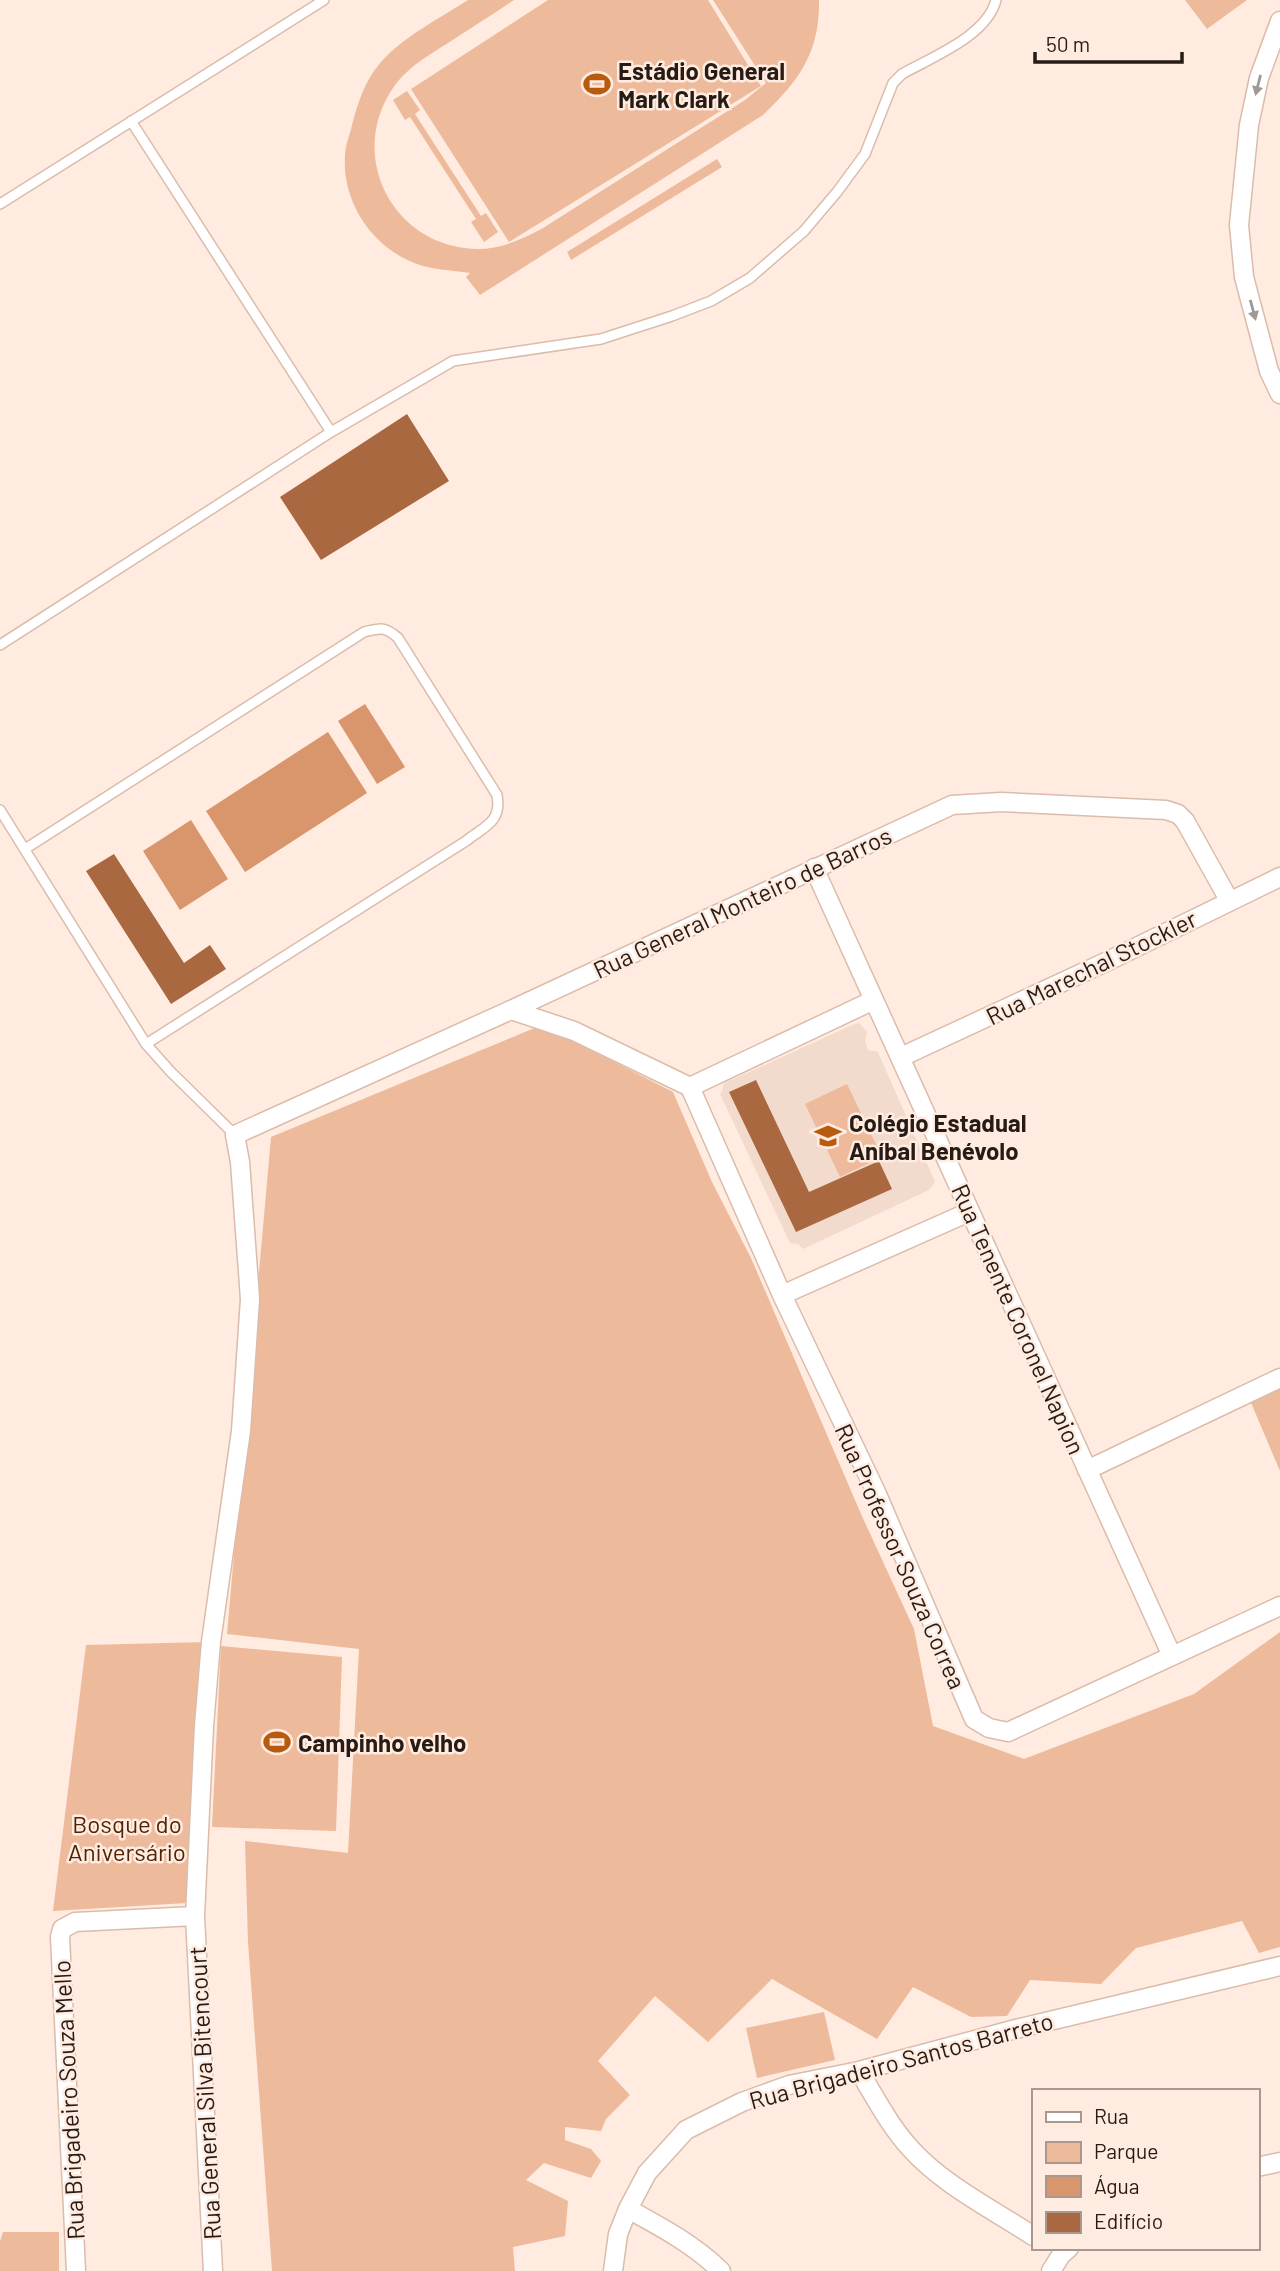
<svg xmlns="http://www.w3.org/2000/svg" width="1280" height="2271" viewBox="0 0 1280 2271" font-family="Barlow,sans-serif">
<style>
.built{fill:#f2dacc}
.green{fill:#eeba9c}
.water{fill:#d9956b}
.building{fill:#a9683f}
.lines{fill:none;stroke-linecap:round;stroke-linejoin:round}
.lane-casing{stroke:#dbbcaa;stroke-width:12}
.street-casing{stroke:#dbbcaa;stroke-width:21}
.lane{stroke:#fff;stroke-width:9}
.street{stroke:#fff;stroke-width:18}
.oneway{fill:#9e9996}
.labels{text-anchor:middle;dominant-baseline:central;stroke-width:5;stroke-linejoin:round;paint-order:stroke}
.poi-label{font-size:24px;font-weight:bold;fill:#271c15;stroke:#ffebe0;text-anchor:start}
.street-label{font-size:24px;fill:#271c15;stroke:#ffebe0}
.park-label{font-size:24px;fill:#512504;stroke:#ffebe0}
</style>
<rect width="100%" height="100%" fill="#ffebe0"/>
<path class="built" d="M859,1023L867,1032L865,1041L868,1050L878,1052L935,1182L929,1190L803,1249L798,1244L790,1243L720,1094L723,1090V1084L854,1024Z"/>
<path class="green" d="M468,0H514C493,14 472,27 451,41C431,54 407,67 393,88C346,157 394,248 478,249C501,249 523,239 543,228L745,100L766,83L713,0H819C820,52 799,81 763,115L480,295L466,277L470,273C451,270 430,270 412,262C371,245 342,201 345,156C345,145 350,135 352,125C358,102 365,80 381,62C404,36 439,19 468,0Z
M548,0H708L761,86L509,242L411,89Z
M1185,0H1247L1207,29Z
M407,91L420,110L415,114L481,216L486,213L498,232L484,242L471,222L476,219L410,117L405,120L393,100Z
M717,159L722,167L571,260L567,252Z
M542,1025L673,1092L712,1182L751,1258L861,1514L914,1629L933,1726L1024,1759L1194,1694L1280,1632V1947L1259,1953L1242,1921L1136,1948L1101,1984L1030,1980L1007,2016L971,2017L913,1987L877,2039L772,1979L708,2042L655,1996L598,2061L630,2095L606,2119L601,2131L565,2127V2140L591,2149L601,2161L591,2178L544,2163L526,2180L568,2201L565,2236L513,2247L515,2271H272L248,1942L245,1841L348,1853L359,1649L227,1634L271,1137Z
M847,1084L882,1157L840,1177L805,1104Z
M1280,1384V1471L1249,1398Z
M208,1642L187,1903L53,1911L86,1645Z
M221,1646L342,1657L336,1831L212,1827Z
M824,2012L835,2060L757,2078L746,2028Z
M3,2232H59V2271H0V2241Z"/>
<path class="water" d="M365,704L405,767L377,784L338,721Z
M328,732L367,793L245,872L206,811Z
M191,820L228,879L180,910L143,851Z"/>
<path class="building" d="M407,414L449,481L321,560L280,497Z
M114,854L184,963L210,945L226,969L171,1004L86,871Z
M756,1080L809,1192L879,1161L892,1189L796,1232L729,1092Z"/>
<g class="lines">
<defs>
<path id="lane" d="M131,121L331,432
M0,204L324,0
M0,645L331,432L453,361L601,339L672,316L711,301L750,278L804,231L837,192L865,154L893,83L902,74C932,57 987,36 996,0
M0,810L146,1044L170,1071L235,1135
M25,849L364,632C380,628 385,626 398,638L497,795C502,822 485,826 466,841L146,1044"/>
<path id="street" d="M1280,21L1259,78L1249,125L1239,225L1244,277L1269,371L1280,394
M814,868L1172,1656
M511,1010L574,1031L690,1087L874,1000
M901,1057L1108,961L1280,877
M690,1087L782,1295L876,1492L974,1719L989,1728L1008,1732L1280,1606
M782,1295L969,1212
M1087,1470L1280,1378
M859,2071C875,2097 889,2125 910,2148C943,2185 992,2209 1033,2236
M1257,2167L1280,2162
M628,2209C661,2227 693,2244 721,2271
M76,2271L60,1937L62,1929L75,1922L195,1916
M213,2271L195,1916L204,1726L211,1642L241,1431L250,1299L240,1162L235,1135L511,1010L952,805L1001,802L1166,810L1178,814L1185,821L1229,900
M613,2271L618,2234L628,2209L647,2173L686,2130L742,2102L789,2085L859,2071L1016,2029L1280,1966
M1051,2271L1061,2255L1069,2248"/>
</defs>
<use href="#lane" class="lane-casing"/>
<use href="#street" class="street-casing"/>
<use href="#lane" class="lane"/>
<use href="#street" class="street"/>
</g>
<defs><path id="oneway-solid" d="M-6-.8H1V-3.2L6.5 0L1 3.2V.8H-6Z" transform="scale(1.75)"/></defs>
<g class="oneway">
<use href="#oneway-solid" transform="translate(1258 85) rotate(104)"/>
<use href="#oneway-solid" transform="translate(1253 310) rotate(75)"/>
</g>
<defs>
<symbol id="stadium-bare" viewBox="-9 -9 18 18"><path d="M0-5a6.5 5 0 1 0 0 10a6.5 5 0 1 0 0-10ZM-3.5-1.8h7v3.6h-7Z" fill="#b95b0e" stroke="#ffebe0" stroke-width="2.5" paint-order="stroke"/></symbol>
<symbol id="school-bare" viewBox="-9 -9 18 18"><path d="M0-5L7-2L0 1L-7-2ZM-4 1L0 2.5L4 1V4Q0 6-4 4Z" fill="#b95b0e" stroke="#ffebe0" stroke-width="2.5" paint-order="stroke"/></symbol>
</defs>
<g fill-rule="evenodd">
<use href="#stadium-bare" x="578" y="65" width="38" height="38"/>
<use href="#school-bare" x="809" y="1117" width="38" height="38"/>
<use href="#stadium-bare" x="258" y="1723" width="38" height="38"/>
</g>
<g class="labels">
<g class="poi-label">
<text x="618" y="70">Estádio General<tspan x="618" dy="28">Mark Clark</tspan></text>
<text x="849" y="1122">Colégio Estadual<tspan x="849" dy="28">Aníbal Benévolo</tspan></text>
<text x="298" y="1742">Campinho velho</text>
</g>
<g class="street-label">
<text transform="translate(742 902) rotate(-25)">Rua General Monteiro de Barros</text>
<text transform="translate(1091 967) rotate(-26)">Rua Marechal Stockler</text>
<text transform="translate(1019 1319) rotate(66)">Rua Tenente Coronel Napion</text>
<text transform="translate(901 1556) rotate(66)">Rua Professor Souza Correa</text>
<text transform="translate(901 2060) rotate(-15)">Rua Brigadeiro Santos Barreto</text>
<text transform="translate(204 2093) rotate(-93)">Rua General Silva Bitencourt</text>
<text transform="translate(68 2100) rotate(-93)">Rua Brigadeiro Souza Mello</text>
</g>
<g class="park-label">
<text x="127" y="1823">Bosque do<tspan x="127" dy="28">Aniversário</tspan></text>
</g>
</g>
<rect x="1032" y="2089" width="228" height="161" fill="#ffebe0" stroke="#a9988f" stroke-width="2"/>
<rect x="1046" y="2112" width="35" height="10" fill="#ffffff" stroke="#a9988f" stroke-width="2"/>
<text x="1094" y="2124" font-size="21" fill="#271c15">Rua</text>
<rect x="1046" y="2142" width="35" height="21" fill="#eeba9c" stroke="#a9988f" stroke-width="2"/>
<text x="1094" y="2159" font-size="21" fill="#271c15">Parque</text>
<rect x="1046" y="2176" width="35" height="21" fill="#d9956b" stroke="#a9988f" stroke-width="2"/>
<text x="1094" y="2194" font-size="21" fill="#271c15">Água</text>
<rect x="1046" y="2212" width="35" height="21" fill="#a9683f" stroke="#a9988f" stroke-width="2"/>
<text x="1094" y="2229" font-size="21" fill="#271c15">Edifício</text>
<path d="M1035 52v10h147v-10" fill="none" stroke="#271c15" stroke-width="3.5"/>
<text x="1046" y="52" font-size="21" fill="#271c15" stroke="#ffebe0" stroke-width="5" paint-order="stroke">50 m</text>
</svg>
